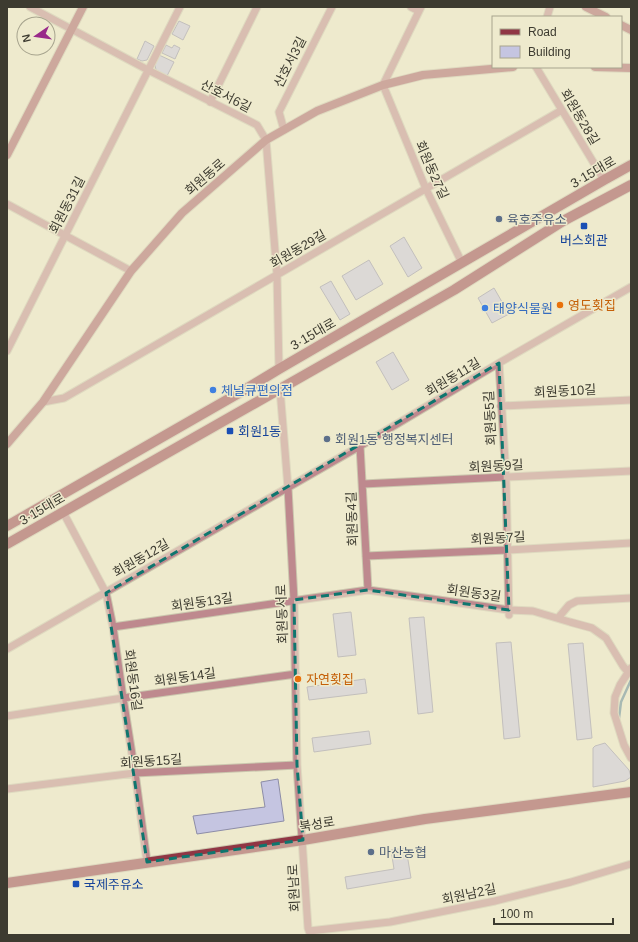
<svg xmlns="http://www.w3.org/2000/svg" width="638" height="942" viewBox="0 0 638 942" font-family="Arial,'Noto Sans KR',sans-serif">
<style>
.lines{fill:none;stroke-linecap:round;stroke-linejoin:round}
.stream{stroke:#517f93;stroke-width:2.5}
.building{fill:#c5c5e1;stroke:#8d8da7}
.street-casing{stroke:#cbc7ae;stroke-width:9}
.secondary-casing{stroke:#cbc7ae;stroke-width:10}
.primary-casing{stroke:#cbc7ae;stroke-width:12}
.street{stroke:#be898e;stroke-width:7}
.secondary{stroke:#a55a62;stroke-width:8}
.primary{stroke:#903644;stroke-width:10}
.marked{fill:none;stroke:#0f766e;stroke-width:3;stroke-dasharray:8 5;stroke-linejoin:round}
.service-dot{fill:#5c6f8a;stroke:#eeeacd;stroke-width:1.5}
.transit-dot{fill:#1a4fb4;stroke:#eeeacd;stroke-width:1.5}
.food-dot{fill:#e8710a;stroke:#eeeacd;stroke-width:1.5}
.shop-dot{fill:#3f7fe0;stroke:#eeeacd;stroke-width:1.5}
.labels{text-anchor:middle;dominant-baseline:central;stroke-width:3;stroke-linejoin:round;paint-order:stroke}
.street-label{font-size:13px;fill:#3d3b30;stroke:#eeeacd}
.service-label{font-size:13px;fill:#4e5e75;stroke:#eeeacd;text-anchor:start}
.transit-label{font-size:13px;fill:#164399;stroke:#eeeacd;text-anchor:start}
.food-label{font-size:13px;fill:#c56008;stroke:#eeeacd;text-anchor:start}
.shop-label{font-size:13px;fill:#366cbe;stroke:#eeeacd;text-anchor:start}
</style>
<rect width="100%" height="100%" fill="#eeeacd"/>
<g class="lines">
<path class="stream" d="M619,718L621,702L631,680"/>
</g>
<path class="building" d="M179,21L190,26L183,40L172,34Z
M145,41L154,46L147,60L142,61L137,59Z
M166,45L172,48L174,45L180,48L175,59L162,53Z
M159,55L174,62L167,76L156,70L155,65Z
M404,237L422,268L408,277L390,246Z
M369,260L383,284L356,300L342,276Z
M331,281L350,314L340,320L320,287Z
M494,288L509,314L492,323L478,298Z
M393,352L409,380L392,390L376,362Z
M351,612L356,655L338,657L333,614Z
M424,617L433,712L418,714L409,618Z
M511,642L520,737L504,739L496,643Z
M583,643L592,738L577,740L568,644Z
M365,679L367,693L309,700L307,687Z
M369,731L371,744L314,752L312,738Z
M605,743L629,770L631,777L625,781L593,787V748L595,746Z
M278,779L284,821L197,834L193,816L265,807L261,782Z
M406,848L411,878L347,889L345,877L394,869L391,850Z"/>
<g class="lines">
<defs>
<path id="street" d="M30,7L148,70L257,125L266,140L277,275L279,369
M411,7L419,11
M421,7L383,85L426,189L462,263
M547,17L550,7
M536,67L604,180
M210,102L257,7
M284,130L279,112L332,7
M7,204L131,271
M7,351L180,7
M499,363L506,477L509,615
M280,389L288,488L294,600L297,765L308,928L311,935
M43,402L64,398L562,110
M501,406L631,400
M360,446L368,590
M363,484L631,471
M63,512L106,593L113,627L123,698L135,773L147,862
M366,556L507,550L631,543
M558,618L569,605L577,601L631,598
M113,627L368,590L509,610L533,611L570,622L592,628L606,638L623,666L628,672
M7,649L360,446L499,363L631,287
M631,668L620,685L615,697L614,713L624,745L631,758
M7,716L123,698L296,674
M7,789L135,773L297,765
M309,931L390,922L495,901L571,882L631,864"/>
<path id="secondary" d="M586,7L606,17
M621,25L631,30
M595,67L631,68
M7,155L83,7
M7,444L43,402L131,271L182,213L266,140L317,111L383,85L423,75L513,67"/>
<path id="primary" d="M7,526L246,389L279,369L604,180L631,165
M7,544L454,290L563,221L631,185
M7,883L303,840L425,819L631,792"/>
</defs>
<use href="#street" class="street-casing"/>
<use href="#secondary" class="secondary-casing"/>
<use href="#primary" class="primary-casing"/>
<use href="#street" class="street"/>
<use href="#secondary" class="secondary"/>
<use href="#primary" class="primary"/>
</g>
<path d="M0 0H638V942H0ZM499,363L509,610L368,590L294,600L297,765L303,840L147,862L106,593Z" fill="#eeeacd" fill-opacity=".55" fill-rule="evenodd"/>
<path class="marked" d="M499,363L509,610L368,590L294,600L297,765L303,840L147,862L106,593Z"/>
<g class="service-dot">
<circle cx="499" cy="219" r="4"/>
<circle cx="327" cy="439" r="4"/>
<circle cx="371" cy="852" r="4"/>
</g>
<g class="transit-dot">
<rect x="580" y="222" width="8" height="8" rx="2"/>
<rect x="226" y="427" width="8" height="8" rx="2"/>
<rect x="72" y="880" width="8" height="8" rx="2"/>
</g>
<g class="food-dot">
<circle cx="560" cy="305" r="4"/>
<circle cx="298" cy="679" r="4"/>
</g>
<g class="shop-dot">
<circle cx="485" cy="308" r="4"/>
<circle cx="213" cy="390" r="4"/>
</g>
<g class="labels">
<g class="street-label">
<text transform="translate(290 62) rotate(-63)">산호서3길</text>
<text transform="translate(226 96) rotate(27)">산호서6길</text>
<text transform="translate(580 117) rotate(59)">회원동28길</text>
<text transform="translate(432 170) rotate(66)">회원동27길</text>
<text transform="translate(593 172) rotate(-30)">3·15대로</text>
<text transform="translate(205 177) rotate(-41)">회원동로</text>
<text transform="translate(67 205) rotate(-63)">회원동31길</text>
<text transform="translate(298 249) rotate(-30)">회원동29길</text>
<text transform="translate(313 334) rotate(-30)">3·15대로</text>
<text transform="translate(453 377) rotate(-31)">회원동11길</text>
<text transform="translate(565 391) rotate(-3)">회원동10길</text>
<text transform="translate(490 418) rotate(-93)">회원동5길</text>
<text transform="translate(496 466) rotate(-3)">회원동9길</text>
<text transform="translate(42 509) rotate(-30)">3·15대로</text>
<text transform="translate(352 519) rotate(-92)">회원동4길</text>
<text transform="translate(498 538) rotate(-3)">회원동7길</text>
<text transform="translate(141 558) rotate(-30)">회원동12길</text>
<text transform="translate(474 593) rotate(8)">회원동3길</text>
<text transform="translate(202 602) rotate(-8)">회원동13길</text>
<text transform="translate(282 614) rotate(-92)">회원동서로</text>
<text transform="translate(185 677) rotate(-8)">회원동14길</text>
<text transform="translate(133 680) rotate(82)">회원동16길</text>
<text transform="translate(151 761) rotate(-4)">회원동15길</text>
<text transform="translate(317 824) rotate(-9)">북성로</text>
<text transform="translate(294 888) rotate(-93)">회원남로</text>
<text transform="translate(469 894) rotate(-12)">회원남2길</text>
</g>
<g class="service-label">
<text x="507" y="219">육호주유소</text>
<text x="335" y="439">회원1동 행정복지센터</text>
<text x="379" y="852">마산농협</text>
</g>
<g class="transit-label">
<text x="584" y="240" text-anchor="middle">버스회관</text>
<text x="238" y="431">회원1동</text>
<text x="84" y="884">국제주유소</text>
</g>
<g class="food-label">
<text x="568" y="305">영도횟집</text>
<text x="306" y="679">자연횟집</text>
</g>
<g class="shop-label">
<text x="493" y="308">태양식물원</text>
<text x="221" y="390">체널큐편의점</text>
</g>
</g>
<rect width="638" height="942" fill="none" stroke="#3d3b30" stroke-width="16"/>
<rect x="492" y="16" width="130" height="52" fill="#eeeacd" stroke="#a7a48e"/>
<rect x="500" y="29" width="20" height="6" fill="#903644" stroke="#a7a48e"/>
<text x="528" y="36" font-size="12" fill="#3d3b30">Road</text>
<rect x="500" y="46" width="20" height="12" fill="#c5c5e1" stroke="#a7a48e"/>
<text x="528" y="56" font-size="12" fill="#3d3b30">Building</text>
<g transform="translate(36 36) rotate(257)"><circle r="19" fill="#eeeacd" stroke="#a7a48e"/>
<path d="M0-3L7 15L0 10L-7 15Z" fill="#992a89"/>
<text y="-6" font-size="11" font-weight="bold" text-anchor="middle" fill="#3d3b30">N</text>
</g>
<path d="M494 918v6h119v-6" fill="none" stroke="#3d3b30" stroke-width="2"/>
<text x="500" y="918" font-size="12" fill="#3d3b30" stroke="#eeeacd" stroke-width="3" paint-order="stroke">100 m</text>
</svg>
